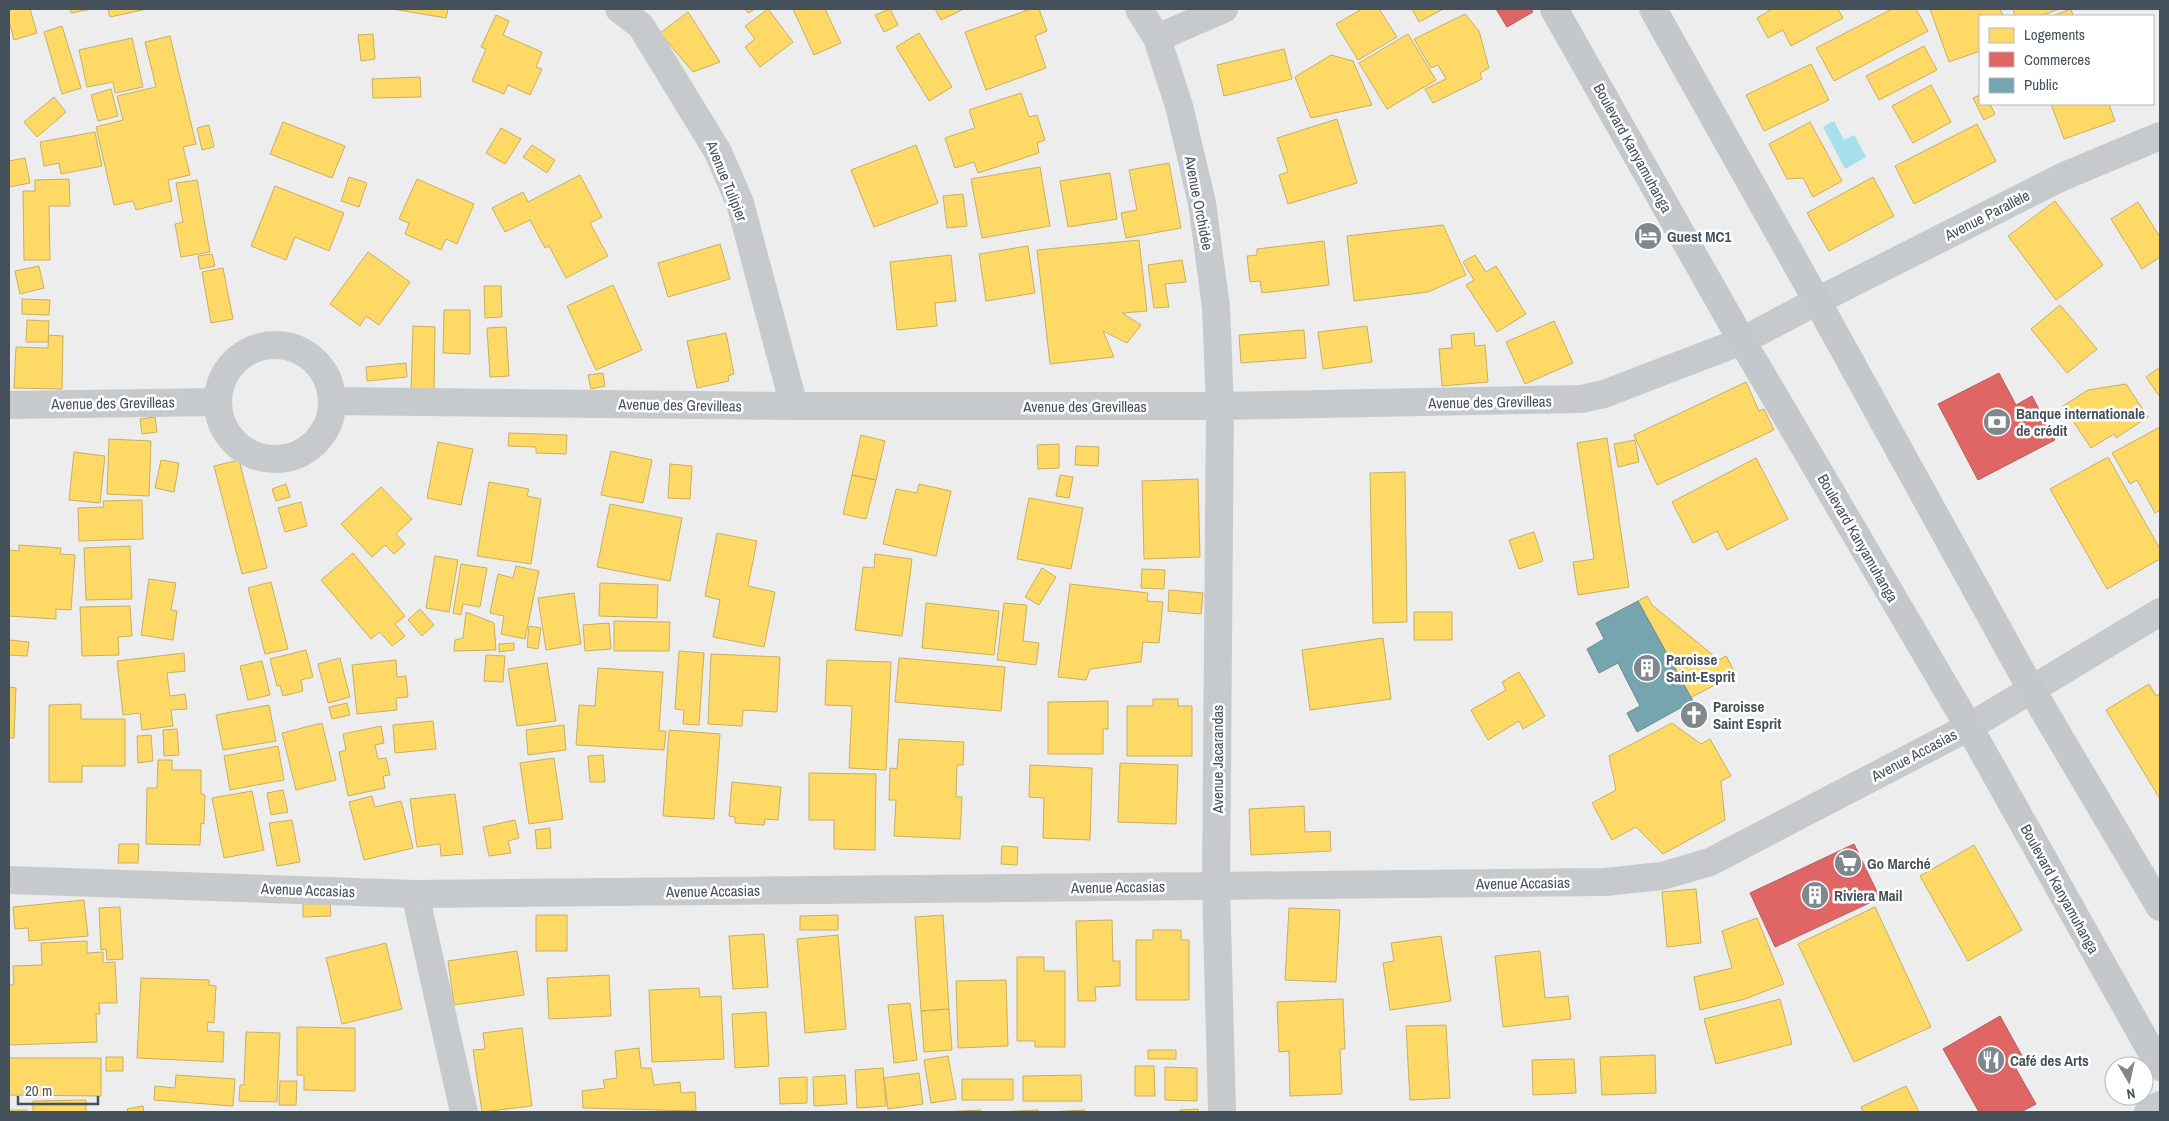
<svg xmlns="http://www.w3.org/2000/svg" width="2169" height="1121" viewBox="0 0 2169 1121" font-family="'Archivo Narrow',sans-serif">
<style>
.water{fill:#a5e0ec}
.homes{fill:#ffd966;stroke:#c7b062}
.shops{fill:#e06666;stroke:#b26062}
.public{fill:#76a5af;stroke:#678c96}
.lines{fill:none;stroke-linecap:round;stroke-linejoin:round}
.minor{stroke:#c7cacc;stroke-width:28}
.major{stroke:#c4c8ca;stroke-width:28}
.labels{text-anchor:middle;dominant-baseline:central;stroke-width:5;stroke-linejoin:round;paint-order:stroke}
.street-label{font-size:15px;fill:#45515a;stroke:#fff}
.poi-label{font-size:15px;font-weight:bold;fill:#45515a;stroke:#fff;text-anchor:start}
</style>
<rect width="100%" height="100%" fill="#eeeded"/>
<path class="water" d="M1834,121L1844,140L1854,135L1866,157L1845,169L1823,127Z"/>
<path class="homes" d="M9,9H30L37,33L14,40L9,21Z
M70,9H92L71,13Z
M108,9H147L110,17Z
M392,9H448L446,18Z
M745,9H755L748,13Z
M768,9L793,42L760,67L745,47L755,39L745,26Z
M793,9H825L841,43L814,55Z
M890,9L898,25L884,32L875,15Z
M935,9H964L941,20Z
M1031,9H1039L1047,31L1035,36L1046,68L986,90L965,32Z
M1362,9H1379L1397,37L1358,60L1336,24Z
M1412,9H1443L1419,22Z
M1772,9H1838L1843,18L1791,46L1783,30L1768,38L1757,18Z
M1892,9H1916L1928,31L1834,81L1816,48Z
M1930,9H2000L2003,16H1980V51L1949,62Z
M2013,9H2060L2039,16H2015Z
M2071,9L2073,16H2052Z
M688,12L720,62L693,72L660,33Z
M1465,14L1479,31L1489,68L1480,73L1482,79L1433,103L1425,89L1446,79L1438,65L1431,68L1414,39Z
M496,15L509,21L503,35L542,52L536,67L542,69L530,95L508,85L504,94L472,81L486,49L481,47Z
M62,26L81,88L62,94L44,32Z
M919,33L952,87L929,101L896,47Z
M373,34L375,59L361,61L358,35Z
M1408,34L1436,80L1387,109L1359,63Z
M170,36L196,144L183,147L190,175L168,180L172,201L136,210L133,201L114,205L96,127L123,120L117,96L156,87L145,42Z
M132,38L143,87L115,93L113,82L87,87L79,50Z
M1924,46L1937,70L1879,100L1866,76Z
M1284,49L1292,79L1224,96L1217,65Z
M1331,55L1353,61L1372,105L1311,118L1295,77Z
M1811,64L1829,100L1764,131L1746,95Z
M420,77L421,97L373,98L372,79Z
M1931,85L1951,122L1913,143L1892,106Z
M111,89L118,116L98,121L91,95Z
M1021,93L1029,117L1037,115L1045,140L1037,143L1039,153L978,173L974,162L955,168L945,138L975,128L969,110Z
M1980,95V104H1990L1995,114L1984,120L1973,98Z
M54,97L66,112L37,137L24,122Z
M2051,104H2109L2115,121L2064,139Z
M1337,119L1357,183L1288,204L1279,175L1288,172L1277,138Z
M283,122L345,146L332,178L270,154Z
M1810,122L1842,181L1813,197L1803,178L1787,179L1769,144Z
M1977,124L1996,161L1914,204L1895,166Z
M209,125L214,147L202,150L197,128Z
M501,128L521,139L505,164L486,153Z
M95,132L102,166L61,174L59,163L44,166L40,142Z
M532,145L555,160L547,173L523,157Z
M916,145L938,203L874,227L851,170Z
M25,158L30,183L9,187V161Z
M1169,163L1181,228L1126,238L1121,213L1137,210L1129,170Z
M1040,167L1050,226L982,238L971,179Z
M1110,173L1117,219L1068,227L1060,181Z
M580,175L602,217L590,223L608,256L566,278L549,246L545,248L530,220L505,232L492,208L523,192L528,202Z
M349,177L367,183L359,207L341,201Z
M1873,177L1894,216L1829,251L1807,213Z
M69,179L70,206H49L50,260H24L23,191H35V180Z
M417,179L474,204L457,244L446,239L441,250L405,234L409,223L399,219Z
M197,180L210,252L181,257L175,224L183,222L176,183Z
M275,186L344,213L329,251L295,237L286,260L251,246Z
M963,194L967,226L947,228L943,196Z
M2055,201L2103,265L2056,300L2008,236Z
M2138,202L2160,237V257L2142,269L2111,219Z
M1443,225L1466,275L1428,292L1354,301L1347,236Z
M1139,240L1147,311L1122,313L1141,325L1127,343L1103,331L1114,357L1050,364L1037,250Z
M1324,241L1329,285L1262,293L1260,281L1250,282L1247,256L1257,255V249Z
M720,244L730,279L668,297L658,263Z
M1028,246L1035,293L986,301L979,254Z
M368,252L410,282L379,325L366,316L360,326L330,304Z
M212,254L215,266L200,269L198,256Z
M951,255L956,301L935,303L937,326L897,330L890,262Z
M1475,255L1486,272L1496,266L1526,314L1497,332L1466,285L1474,280L1463,262Z
M1182,260L1186,282L1165,284L1169,307L1154,308L1148,265Z
M39,266L44,288L20,294L15,271Z
M223,268L233,319L211,323L202,272Z
M613,285L642,350L596,370L567,306Z
M484,286H501L502,317L485,318Z
M22,299L50,300L49,315L22,314Z
M2060,305L2097,349L2067,373L2031,329Z
M444,310H470V354L443,353Z
M27,320L49,321L48,342H26Z
M1554,321L1573,363L1525,384L1506,342Z
M413,326L435,327L434,391H411Z
M1367,326L1372,362L1323,369L1318,332Z
M506,327L509,376L490,377L487,328Z
M1304,330L1306,358L1241,363L1239,335Z
M726,333L734,374L728,376L729,381L697,388L687,341Z
M1474,333L1475,346L1485,345L1488,382L1442,386L1439,349L1452,348L1451,335Z
M49,335L63,336L62,389L14,388L16,347L48,348Z
M406,363L407,377L367,381L366,367Z
M2160,367V397L2146,377Z
M603,373L605,386L591,389L588,375Z
M1746,382L1759,411L1764,409L1774,430L1657,485L1634,435Z
M2126,384L2148,417L2116,438L2114,434L2091,448L2063,406L2088,390Z
M155,417L157,432L142,434L140,419Z
M2160,427V510L2155,513L2137,480L2130,484L2112,453Z
M509,433L567,435L566,454L536,453V447L508,446Z
M861,435L885,441L876,480L852,475Z
M1607,438L1629,587L1578,595L1573,562L1594,559L1577,443Z
M109,439L151,441L149,496L107,494Z
M1635,440L1639,462L1618,467L1614,444Z
M438,442L473,449L461,505L427,498Z
M1059,444V468L1038,469L1037,445Z
M1076,446L1099,447L1098,466L1075,465Z
M611,451L652,460L643,503L601,495Z
M74,452L105,456L100,503L69,500Z
M2108,457L2160,549V559L2107,589L2050,489Z
M1756,458L1788,519L1727,550L1717,531L1693,543L1672,502Z
M161,460L179,463L174,492L155,488Z
M239,460L267,568L242,574L214,466Z
M670,464L692,466L690,499L668,498Z
M1405,472L1407,622L1373,623L1370,473Z
M852,475L876,480L866,519L843,514Z
M1060,475L1073,477L1069,498L1056,496Z
M1198,479L1200,557L1144,559L1142,481Z
M489,482L529,489L527,496L541,499L531,564L477,556Z
M286,484L290,497L276,501L272,489Z
M919,484L951,491L936,556L883,544L896,489L917,493Z
M381,487L412,519L396,534L405,544L394,554L385,545L372,557L341,524Z
M1029,498L1083,508L1071,569L1017,559Z
M142,500L143,539L79,541L78,508L104,507L103,501Z
M301,502L307,526L285,532L278,508Z
M610,504L682,518L670,581L597,567Z
M1534,532L1543,561L1519,569L1509,540Z
M717,533L757,541L748,586L775,592L764,647L713,637L720,600L705,596Z
M19,545L61,548L60,554L75,555L71,610L56,609V619L9,616V550L19,551Z
M130,546L132,599L86,600L84,548Z
M353,553L405,616L395,624L405,636L392,646L380,632L371,639L321,580Z
M875,554L912,559L902,636L855,630L863,567L874,568Z
M435,556L458,560L449,612L426,608Z
M461,564L487,568L480,607L463,604L461,615L453,613Z
M516,566L539,571L525,639L501,634L504,616L490,613L498,574L513,578Z
M1042,568L1056,577L1039,605L1025,597Z
M1142,569L1165,570L1164,589L1141,588Z
M149,579L176,583L171,610L177,611L173,640L141,635Z
M271,582L288,649L265,654L248,588Z
M600,583L658,585L657,618L599,616Z
M1070,584L1148,593L1147,601L1163,602L1159,643L1143,642L1141,662L1090,669L1086,680L1058,677Z
M1169,590L1203,593L1201,614L1168,611Z
M574,593L581,644L546,650L538,598Z
M1647,596L1652,605L1719,660L1726,656L1736,674L1690,698L1638,601Z
M926,603L999,611L994,655L922,648Z
M1004,603L1027,605L1023,641L1039,643L1036,665L997,660Z
M130,606L132,636L118,637L119,655L82,656L80,607Z
M420,609L434,625L422,636L408,620Z
M466,612L494,623L496,650L454,651L455,640L463,638Z
M1414,612H1452V640H1414Z
M614,621L670,622L669,651H614Z
M609,623L611,649L585,651L583,625Z
M529,626L541,628L538,649L527,647Z
M1383,638L1391,699L1310,710L1302,650Z
M9,640L29,642L27,656L9,655Z
M514,643V650L499,652V644Z
M306,650L313,677L301,680L303,691L283,696L280,685L277,686L270,659Z
M679,651L704,653L699,725L683,724L684,710L675,709Z
M184,653L185,671L167,673L170,696L185,694L187,709L171,710L173,726L142,730L140,713L123,715L117,661Z
M711,654L780,657L777,712L743,710L742,726L708,724Z
M486,655L505,656L503,682L484,681Z
M340,658L350,697L328,703L318,664Z
M899,658L1005,667L1001,711L895,702Z
M396,660L397,677L406,676L408,697L396,698L397,710L357,714L352,665Z
M827,660L891,662L886,770L849,768L852,706L825,705Z
M262,661L270,695L248,700L240,666Z
M547,663L556,721L517,726L508,669Z
M598,668L663,672L659,731H666L664,750L576,745L579,705L595,706Z
M1519,672L1545,716L1523,729L1519,721L1488,740L1471,710L1506,690L1502,682Z
M2149,684L2156,696L2160,694V799L2106,710Z
M9,687L16,688L14,738H9Z
M1153,699H1178V706H1192V756H1127V706H1153Z
M1108,701V729H1103V754H1048V702Z
M347,703L350,715L332,719L329,707Z
M81,704V719H125V766H82V782H49V705Z
M269,705L276,741L223,750L216,715Z
M433,721L436,749L395,753L393,725Z
M322,723L336,780L296,790L282,733Z
M1672,723L1701,744L1710,739L1731,776L1721,781L1725,820L1663,854L1636,827L1612,840L1592,803L1616,790L1609,756Z
M564,725L566,750L528,755L526,730Z
M381,726L384,743L375,745L378,759L386,758L390,775L383,776L385,788L348,796L339,752L346,750L343,734Z
M177,729L179,755L164,756L163,730Z
M669,730L720,734L714,819L663,816Z
M151,735L153,761L138,763L137,736Z
M899,739L964,742L963,765H957L956,797H962L960,839L894,836L896,800H889L890,768L897,769Z
M278,746L284,780L230,790L224,756Z
M603,755L605,782H590L588,756Z
M554,758L563,819L529,824L520,763Z
M158,760H172V770H201V794L205,795L204,824L201,823L200,845L146,844L147,788H157Z
M1120,763L1178,765L1176,824L1118,822Z
M1030,765L1092,768L1090,840L1043,838L1044,798L1029,797Z
M809,773L876,774L875,850L834,849V820H809Z
M732,782L781,787L778,820L765,819L764,825L735,823V817L729,816Z
M283,790L288,812L271,815L267,793Z
M252,791L264,850L224,858L212,798Z
M455,794L463,854L441,856L440,844L417,847L410,799Z
M372,796L375,807L401,801L413,848L364,860L349,802Z
M1304,806L1305,832L1330,831L1331,851L1251,855L1249,809Z
M292,820L300,862L277,866L269,823Z
M515,820L519,838L508,841L511,853L489,856L483,827Z
M550,828L551,848L537,849L535,830Z
M119,844H139L138,863H118Z
M1974,845L2022,930L1968,961L1920,876Z
M1002,846L1018,847L1017,865L1001,864Z
M1696,889L1701,943L1667,947L1662,892Z
M84,900L88,936L29,941L28,928L15,929L13,907Z
M330,903L331,916L303,917V904Z
M120,907L123,959L107,960L106,949L101,950L99,908Z
M1875,907L1931,1027L1854,1062L1798,944Z
M1289,908L1340,910L1336,982L1285,980Z
M536,915H567V951H536Z
M838,915V930H800V916Z
M943,915L949,1009L921,1011L915,917Z
M1757,918L1784,984L1745,999L1700,1010L1694,977L1732,968L1722,931Z
M1112,920L1113,961H1120V986L1095,987L1096,1001H1078L1076,921Z
M1153,930H1181V940H1189V1000H1136V940H1153Z
M764,934L768,987L733,989L729,936Z
M838,935L846,1029L805,1033L797,939Z
M1441,936L1451,1001L1390,1010L1383,963L1394,961L1391,943Z
M87,941V953L103,952V963L115,962L117,1003H99L100,1014H96L97,1042L9,1045V985H14L13,966L42,965L41,943Z
M386,943L402,1009L342,1024L326,958Z
M517,951L524,995L454,1005L448,961Z
M1540,951L1545,998L1568,996L1571,1019L1503,1027L1495,956Z
M1017,957H1044V971H1065V1047H1035V1041H1017Z
M609,975L611,1016L549,1019L547,978Z
M141,978L209,980V985L216,986L214,1023L208,1022L207,1031L224,1032L223,1062L137,1058Z
M1006,980L1008,1046L958,1048L956,981Z
M699,988L700,997L721,996L724,1059L652,1062L649,990Z
M1343,999L1345,1049H1340L1342,1094L1290,1096L1289,1051L1279,1052L1277,1002Z
M1780,999L1792,1044L1716,1064L1704,1019Z
M910,1003L917,1060L894,1063L888,1005Z
M949,1009L952,1050L924,1052L921,1011Z
M766,1012L769,1066L735,1068L732,1014Z
M1446,1025L1450,1098L1410,1100L1406,1026Z
M297,1027L355,1028V1091L304,1090V1075H297Z
M522,1028L532,1106L482,1112L473,1050L485,1049L483,1033Z
M246,1032L280,1033L277,1102L239,1101L240,1085H244Z
M639,1048L641,1068H651L654,1085L680,1082L681,1093L695,1092L696,1111L583,1108L582,1091L605,1088L603,1080L617,1078L615,1051Z
M1148,1050H1176V1059H1148Z
M1655,1055L1656,1093L1602,1095L1600,1057Z
M948,1056L956,1099L931,1103L924,1060Z
M106,1057H123V1071H106Z
M9,1058H101V1096L9,1095Z
M1574,1059L1576,1093L1533,1095L1532,1060Z
M1135,1066H1154L1155,1096H1135Z
M1165,1067L1197,1068V1101L1165,1100Z
M883,1068L886,1106L857,1108L855,1070Z
M919,1073L923,1104L888,1109L884,1078Z
M176,1075L235,1079L233,1106L154,1100L155,1086L175,1088Z
M845,1075L847,1104L814,1106L813,1077Z
M1081,1075L1082,1101H1023V1076Z
M807,1077V1103L780,1104L779,1078Z
M962,1079H1013V1100H962Z
M280,1081H297L296,1105H279Z
M1906,1086L1919,1112H1863L1861,1107Z
M86,1100V1112H33V1101Z
M143,1106L144,1112H128L127,1109Z
M1198,1109L1199,1112H1180V1110Z
M9,1110H27V1112H9Z
M981,1110V1112H942Z
M1038,1110V1112H997Z
M1085,1110V1112H1047Z"/>
<path class="shops" d="M1496,9H1531L1533,12L1507,27Z
M1999,373L2016,405L2032,396L2055,440L1978,480L1938,404Z
M1854,844L1880,898L1775,947L1750,893Z
M2000,1016L2025,1061L2015,1067L2036,1104L2021,1112H1979L1943,1049Z"/>
<path class="public" d="M1638,601L1693,701L1637,732L1627,713L1640,706L1618,663L1599,673L1587,649L1604,639L1596,623Z"/>
<g class="lines">
<path class="minor" d="M619,9L641,26L718,152L740,203L794,406
M1139,9L1157,38L1179,106L1202,203L1216,307L1220,406L1216,886L1222,1112
M1157,38L1224,9
M218 402a57 57 0 1 1 114 0a57 57 0 1 1-114 0Z
M332,401L794,406H1220L1581,399L1604,394L1742,341L1817,301L2062,177L2160,136
M9,405L217,402
M9,880L415,894L1605,882L1662,876L1710,862L1969,727L2160,612
M415,894L464,1112
M2148,1112L2160,1105"/>
<path class="major" d="M1554,9L1742,341L1969,727L2160,1067
M1653,9L1817,301L2031,689L2160,907"/>
</g>
<defs>
<symbol id="hotel-disc" viewBox="-11 -11 22 22"><circle r="9.5" fill="#80888d" stroke="#fff"/><path d="M-6-4.5h1.5V1H6V5H4.5V3h-9V5H-6ZM-4 0a1.8 1.8 0 1 1 3.6 0ZM.5 0V-2.5h3Q6-2.5 6 0Z" fill="#fff"/></symbol>
<symbol id="bank-disc" viewBox="-11 -11 22 22"><circle r="9.5" fill="#80888d" stroke="#fff"/><path d="M-6-4H6V4H-6ZM0-2.3a2.3 2.3 0 1 0 0 4.6a2.3 2.3 0 1 0 0-4.6Z" fill="#fff"/></symbol>
<symbol id="building-disc" viewBox="-11 -11 22 22"><circle r="9.5" fill="#80888d" stroke="#fff"/><path d="M-4-6H4V6H1V3H-1V6H-4ZM-2.5-4.3h1.7v1.8h-1.7ZM.8-4.3h1.7v1.8H.8ZM-2.5-1h1.7V.8h-1.7ZM.8-1h1.7V.8H.8Z" fill="#fff"/></symbol>
<symbol id="church-disc" viewBox="-11 -11 22 22"><circle r="9.5" fill="#80888d" stroke="#fff"/><path d="M-1.2-6h2.4v3.5h3.3v2.4h-3.3V6h-2.4V-.1h-3.3v-2.4h3.3Z" fill="#fff"/></symbol>
<symbol id="supermarket-disc" viewBox="-11 -11 22 22"><circle r="9.5" fill="#80888d" stroke="#fff"/><path d="M-6-5.5h2.5l.6 2H6L4.5 2H-2.5L-4.4-4H-6ZM-1.5 3.2a1.3 1.3 0 1 0 .1 0ZM3 3.2a1.3 1.3 0 1 0 .1 0Z" fill="#fff"/></symbol>
<symbol id="restaurant-disc" viewBox="-11 -11 22 22"><circle r="9.5" fill="#80888d" stroke="#fff"/><path d="M-5-6h1v4h1v-4h1v4h1v-4h1v5L-1.5 .5V6h-2V.5L-5-1ZM5-6V6H3V1.5H1.5Q1.5-4 5-6Z" fill="#fff"/></symbol>
</defs>
<g fill-rule="evenodd">
<use href="#hotel-disc" x="1632" y="220" width="32" height="32"/>
<use href="#bank-disc" x="1981" y="406" width="32" height="32"/>
<use href="#building-disc" x="1631" y="652" width="32" height="32"/>
<use href="#church-disc" x="1678" y="699" width="32" height="32"/>
<use href="#supermarket-disc" x="1832" y="847" width="32" height="32"/>
<use href="#building-disc" x="1799" y="879" width="32" height="32"/>
<use href="#restaurant-disc" x="1975" y="1044" width="32" height="32"/>
</g>
<g class="labels">
<g class="street-label">
<text transform="translate(1633 148) rotate(61)">Boulevard Kanyamuhanga</text>
<text transform="translate(727 181) rotate(68)">Avenue Tulipier</text>
<text transform="translate(1199 203) rotate(79)">Avenue Orchidée</text>
<text transform="translate(1987 215) rotate(-27)">Avenue Parallèle</text>
<text transform="translate(1490 402) rotate(-1)">Avenue des Grevilleas</text>
<text transform="translate(113 403) rotate(-1)">Avenue des Grevilleas</text>
<text transform="translate(680 405) rotate(1)">Avenue des Grevilleas</text>
<text x="1085" y="406">Avenue des Grevilleas</text>
<text transform="translate(1858 538) rotate(60)">Boulevard Kanyamuhanga</text>
<text transform="translate(1914 755) rotate(-28)">Avenue Accasias</text>
<text transform="translate(1217 759) rotate(-90)">Avenue Jacarandas</text>
<text transform="translate(1523 883) rotate(-1)">Avenue Accasias</text>
<text transform="translate(1118 887) rotate(-1)">Avenue Accasias</text>
<text transform="translate(2060 889) rotate(61)">Boulevard Kanyamuhanga</text>
<text transform="translate(308 890) rotate(2)">Avenue Accasias</text>
<text transform="translate(713 891) rotate(-1)">Avenue Accasias</text>
</g>
<g class="poi-label">
<text x="1667" y="236">Guest MC1</text>
<text x="2016" y="413">Banque internationale<tspan x="2016" dy="17">de crédit</tspan></text>
<text x="1666" y="659">Paroisse<tspan x="1666" dy="17">Saint-Esprit</tspan></text>
<text x="1713" y="706">Paroisse<tspan x="1713" dy="17">Saint Esprit</tspan></text>
<text x="1867" y="863">Go Marché</text>
<text x="1834" y="895">Riviera Mail</text>
<text x="2010" y="1060">Café des Arts</text>
</g>
</g>
<rect width="2169" height="1121" fill="none" stroke="#45515a" stroke-width="20"/>
<rect x="1979" y="15" width="175" height="90" fill="#ffffff" stroke="#b5b9bd"/>
<rect x="1989" y="28" width="25" height="15" fill="#ffd966" stroke="#b5b9bd"/>
<text x="2024" y="40" font-size="15" fill="#45515a">Logements</text>
<rect x="1989" y="52" width="25" height="15" fill="#e06666" stroke="#b5b9bd"/>
<text x="2024" y="65" font-size="15" fill="#45515a">Commerces</text>
<rect x="1989" y="78" width="25" height="15" fill="#76a5af" stroke="#b5b9bd"/>
<text x="2024" y="90" font-size="15" fill="#45515a">Public</text>
<g transform="translate(2129 1081) rotate(171)"><circle r="24" fill="#ffffff" stroke="#b5b9bd"/>
<path d="M0-4L9 19L0 12L-9 19Z" fill="#80888d"/>
<text y="-8" font-size="14" font-weight="bold" text-anchor="middle" fill="#45515a">N</text>
</g>
<path d="M18 1096v8h80v-8" fill="none" stroke="#45515a" stroke-width="2.5"/>
<text x="25" y="1096" font-size="15" fill="#45515a" stroke="#ffffff" stroke-width="4" paint-order="stroke">20 m</text>
</svg>
